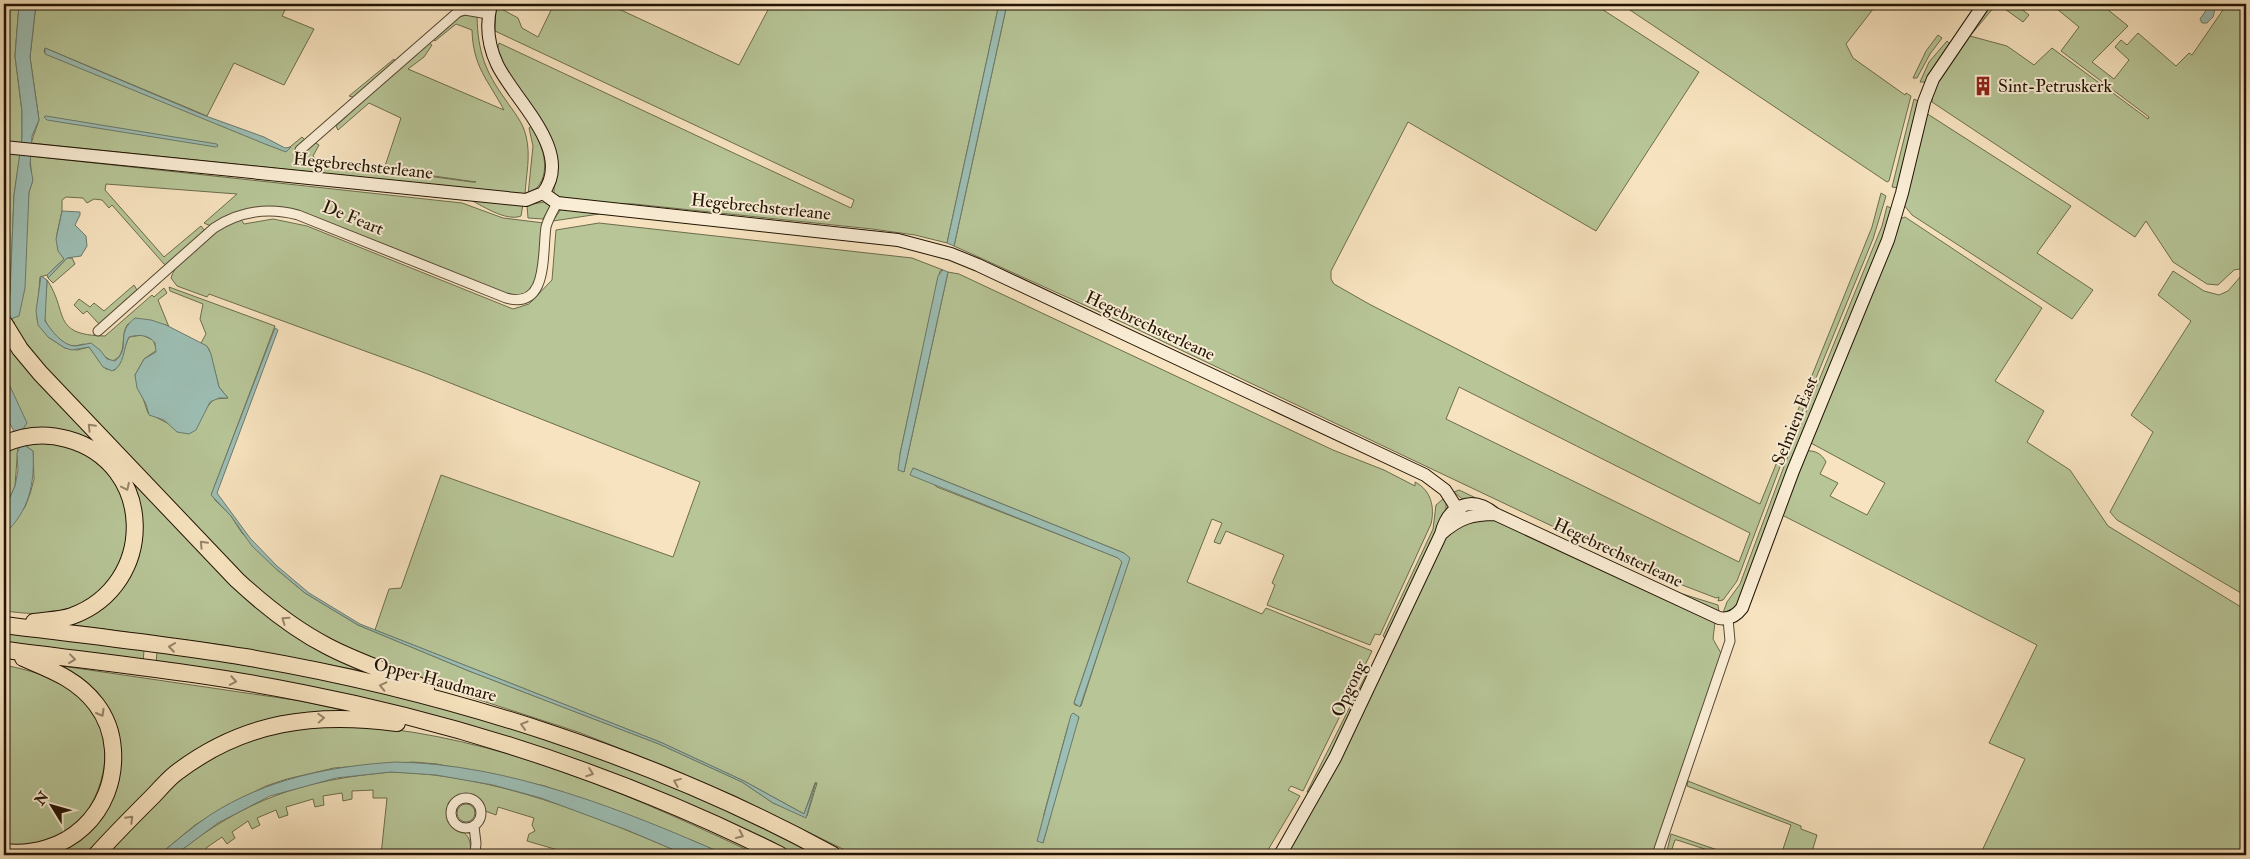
<svg xmlns="http://www.w3.org/2000/svg" width="2250" height="859" viewBox="0 0 2250 859" font-family="'IM FELL Double Pica',serif">
<style>
.green{fill:#b7c597;stroke:#6c6c4d;fill-rule:evenodd}
.water{fill:#9dbeb4;stroke:#6b7a6d}
.lines{fill:none;stroke-linecap:round;stroke-linejoin:round}
.street-casing{stroke:#564732;stroke-width:11}
.secondary-casing{stroke:#211303;stroke-width:14}
.highway-casing{stroke:#211303;stroke-width:18}
.street{stroke:#faedd5;stroke-width:9}
.secondary{stroke:#faedd5;stroke-width:12}
.highway{stroke:#f7e3bf;stroke-width:16}
.oneway{stroke:#97856a}
.labels{text-anchor:middle;dominant-baseline:central;stroke-width:4;stroke-linejoin:round;paint-order:stroke}
.poi-label{font-size:18px;fill:#211303;stroke:#faedd5;text-anchor:start}
.street-label{font-size:18px;fill:#211303;stroke:#faedd5}
</style>
<rect width="100%" height="100%" fill="#f7e3bf"/>
<filter id="stains"><feTurbulence type="fractalNoise" baseFrequency=".004" numOctaves="4"/><feColorMatrix values="0 0 0 0 .2 0 0 0 0 .09 0 0 0 0 .02 0 0 0 .5 -.17"/></filter>
<radialGradient id="worn" r=".72"><stop offset=".6" stop-color="#630" stop-opacity="0"/><stop offset="1" stop-color="#630" stop-opacity=".3"/></radialGradient>
<path class="green" d="M4,4H19L15,56L22,111V142L14,195L10,294L8,307L5,310Z
M36,4H288L282,16L314,29L284,85L234,63L207,116L45,48L44,52L285,151L302,137L306,141L296,150L300,154L314,142L319,145L313,156L318,161L472,182H476L384,169L401,118L369,103L338,130L336,126L427,42L432,45L424,57L408,69L504,110C488,80 473,67 472,30L456,24L435,41L433,39C445,28 459,9 477,17C478,52 485,71 505,99C513,111 523,122 526,136C531,155 526,176 525,194L31,143L39,120L30,57Z
M554,4H608L739,65L771,4H999L947,243L915,235L872,229L634,204L602,203L560,197L554,194V166L503,67L497,51L499,43L851,208L854,200L495,31L496,6L518,18L522,28L538,37Z
M1007,4H1594L1699,72L1596,231L1408,122L1331,271V279L1334,284L1369,304L1760,504L1872,227L1881,193L1886,196L1873,239L1786,451L1737,581L1723,600L1718,601L1719,597L1716,598L1651,573L1126,324L954,246ZM1459,387L1750,533L1739,562L1446,419Z
M1621,4H1877L1846,44L1853,58L1905,95L1906,93L1911,96L1889,181L1887,182Z
M1990,4L1994,7L1970,36L2007,46L2034,65L2052,48L2148,119L2149,117L2061,51L2079,27L2051,4H2101L2128,26L2092,62L2114,79L2129,60L2115,47L2121,40L2127,45L2138,33L2176,66L2189,53L2192,55L2227,4H2246V268L2234,270L2218,285L2207,284L2173,262L2146,221L2135,237L1932,102C1930,83 1977,23 1990,4Z
M1998,4H2022L2019,7L2029,15L2023,22Z
M1938,35L1942,38L1930,54L1917,78H1913L1926,51Z
M1947,41L1950,44L1927,82H1920L1929,62Z
M394,59L395,63L356,98L349,96Z
M1914,99L1918,101L1899,188L1892,187Z
M1926,113L2071,206L2037,253L2093,290L2072,319L1912,215L1904,205Z
M531,126C544,147 555,179 528,195L533,146L529,128Z
M30,156L462,203L503,218L544,223C542,239 543,277 533,289C526,296 516,296 507,296L291,211C261,205 236,208 211,226L204,223L237,194L106,184L105,190L164,257L201,226L205,231L167,265L164,264L112,205L109,208L102,200L94,199L87,203L83,198L66,197L62,200V211L57,234L60,252L64,259L47,275L40,277L37,319L48,337L65,348L77,350L89,347L106,369L115,370L129,337L142,335L153,340L157,350L144,359L135,375L148,413L167,423L203,412L214,399L228,398L219,387L209,349L201,343L206,334L200,319L203,304L170,291L169,287L275,326L212,493L215,500L231,516L242,533L275,568L305,593L358,625L469,671L659,744L742,782L773,803L807,816L817,783H815L804,814L744,781L660,742L375,630L389,589L401,588L441,475L673,557L700,482L425,373L209,294L207,297L177,286L171,278C177,255 219,229 240,218L244,224L273,219L307,226L513,309L529,304L552,280L556,230L599,223L912,258L943,270L940,271L937,284L900,454L904,472L948,272L959,274L1333,450L1384,470L1415,486V482C1431,490 1435,507 1431,524L1380,635L1375,634L1370,645L1267,605L1275,585L1272,583L1284,555L1226,531L1220,544L1214,542L1222,523L1212,519L1187,582L1262,614L1266,608L1372,651L1303,791L1291,786L1288,790L1300,796L1265,855H1041L1042,850L1035,849L1033,855H855L735,796L670,768L578,732L452,691L357,653L303,625L255,588L45,368L12,324L15,323L12,320L29,192L32,183ZM913,468L1124,553L1129,558L1081,706L1075,705L1074,703L1122,562L1119,558L937,487ZM1079,717L1074,729L1043,843L1044,814L1068,726Z
M467,198L523,204L521,216C506,222 481,205 467,198Z
M544,202L550,206L543,219L528,218L527,205Z
M1887,206L1894,210L1743,596L1735,608L1723,613L1727,602L1740,584L1786,461L1882,226Z
M561,209L599,214L553,221Z
M1905,217L2042,308L1995,381L2044,411L2027,442L2070,470L2108,526L2246,610V855H1980L2025,759L1989,743L2037,645L1780,514L1806,451C1815,450 1822,454 1826,462L1820,474L1838,483L1830,496L1867,515L1885,483L1809,442L1900,219Z
M67,258H72L75,264L53,283L48,278Z
M2173,271L2204,291L2219,295L2228,291L2241,276H2246V596L2117,520L2110,512L2153,432L2131,415L2191,321L2158,295Z
M47,280C69,312 50,335 105,336L152,295L154,297L164,288L167,293L158,300L169,327L166,325L128,324C119,335 129,355 112,361L84,344C80,345 76,346 72,346C61,344 45,326 44,315C44,303 47,291 47,280Z
M134,285L137,290L99,324L87,311L83,314L74,305L79,299L90,307L94,303L104,311Z
M4,336L240,587L368,672L223,645L58,623L89,611L137,539L110,460L24,433L5,373Z
M26,443C48,443 66,444 85,454C91,457 95,462 100,466C149,510 128,594 64,611C45,616 23,613 4,611V534L25,507L30,494L34,479L33,451L27,447Z
M18,446L15,486L4,510V451Z
M1459,490L1673,591L1718,605L1719,612L1461,498L1454,492Z
M1443,499L1446,503V510L1386,638L1383,636L1433,529L1436,505Z
M1478,518L1497,521L1715,622L1713,639L1722,655L1653,855H1284L1446,537L1451,530Z
M4,632L144,650L143,663L4,645Z
M157,651L323,678L499,722L655,778L822,855H791L736,828L576,762L156,665Z
M4,665C33,671 60,678 83,699C116,729 108,782 85,814C82,819 77,825 73,829C52,844 28,844 4,846Z
M55,665L301,701L360,714L213,741L181,759L90,855H36L103,810L112,729Z
M1367,673L1369,677L1342,734L1310,792H1307Z
M307,726C334,727 363,725 390,729C519,745 641,800 758,855H726L696,842L545,786L437,764L413,762L334,768L287,779L266,786L228,805L195,825L159,855H104C137,821 170,778 212,754C237,739 278,731 307,726Z
M391,772C495,774 592,815 686,855H647L634,851L632,855H575L527,841L529,834L535,831L532,825L534,818L498,807L496,815L485,811L477,799L465,796L453,801L449,814C453,836 474,825 470,855H463V853L453,849L449,855H381L387,798H373V790L352,791V799L343,801L342,793L323,796L324,805L315,807L313,799L286,807L288,815L279,818L276,810L257,818L260,825L252,829L248,821L232,832L235,838L227,844L222,837L206,848L209,855H175C245,799 302,780 391,772Z
M1688,781L1801,826V829L1817,835L1811,855H1781L1791,825L1687,786Z
M457 813a9 9 0 1 1 18 0a9 9 0 1 1-18 0Z
M1671,834L1732,855H1723L1677,840H1675L1671,852L1667,851Z"/>
<path class="water" d="M19,4H36L30,57L39,120L32,136L30,165L33,180L29,192L25,288L19,316L13,318L4,336C4,321 6,308 10,294L14,195L22,138V111L15,56Z
M999,4H1007L954,246L947,243Z
M2209,6L2215,9L2213,17L2207,23H2202L2200,19Z
M45,48L203,115L264,137L285,148L291,147L286,152L265,144L45,54Z
M46,116L217,144L218,146L216,147L47,120L44,117Z
M62,211L80,212V215L75,225L86,236L87,246L81,256L67,258L48,278L47,275L64,259L58,251L56,239Z
M943,270L948,272L904,472L898,470L900,454L938,276Z
M41,276L47,280L45,321C51,330 62,345 74,346C79,346 85,344 91,343L100,350L107,359L115,361C132,347 114,334 135,318L151,320L166,325L207,346L211,354L219,387L228,398H219L210,402L196,430L189,434L177,432L164,420L149,415L146,404L137,388L135,375L144,359L156,352L155,343C149,335 139,334 129,337C123,347 125,366 112,371L103,367L89,347L72,350L65,348L48,337L38,325L36,311Z
M275,328L278,330L217,493L250,538L277,566L309,593L360,624L660,742L744,781L804,814L816,782L806,818L773,803L742,782L659,744L469,671L358,625L305,593L275,568L252,546L231,516L211,495Z
M4,365L9,384L27,423L23,429L27,447L33,451C35,483 29,512 4,534V511L15,486L18,470L17,453L19,449L14,431L4,413Z
M913,468L1124,553L1130,558L1080,707L1074,703L1122,562L1118,558L910,475Z
M1073,713L1079,717L1043,843L1037,841L1071,715Z
M396,762C509,764 624,810 726,855H686L627,830L541,798L493,785L436,775L391,772L336,778L270,796L218,823L175,855H159C175,842 192,827 210,815C266,779 330,766 396,762Z"/>
<g class="lines">
<defs>
<path id="street" d="M300,150L458,12L465,10L488,14
M98,331L214,228C240,211 268,207 298,215L506,298C549,310 542,253 546,227C548,219 553,211 557,203
M451 813a15 15 0 1 1 30 0a15 15 0 1 1-30 0Z
M474,827L476,843L475,855
M1657,855L1730,641L1728,619"/>
<path id="secondary" d="M491,4C486,24 488,45 497,64C513,99 575,151 543,193
M4,147L526,200L543,193L557,203L898,240L951,254L978,265L1425,475L1445,490L1463,518
M1441,534C1459,518 1472,514 1495,514
M1280,855L1335,758L1441,534C1448,506 1471,494 1495,514L1719,618C1729,620 1736,616 1742,608L1793,471L1888,240L1902,193L1924,102L1933,79L1984,4"/>
<path id="highway" d="M4,323L20,349L40,373L237,580C264,605 294,629 327,646C359,663 394,673 426,689
M4,444C24,435 46,433 67,439C156,463 157,585 72,616C60,620 46,620 34,622
M4,625C84,635 165,644 245,657C446,691 654,757 833,855
M6,650C105,663 205,673 303,693C467,725 630,780 780,855
M4,852C66,859 117,813 113,750C112,734 106,717 96,704C77,679 51,670 23,658
M96,855C114,835 133,816 152,797C160,789 167,780 176,773C244,721 315,712 397,723"/>
</defs>
<use href="#street" class="street-casing"/>
<use href="#secondary" class="secondary-casing"/>
<use href="#highway" class="highway-casing"/>
<use href="#street" class="street"/>
<use href="#secondary" class="secondary"/>
<use href="#highway" class="highway"/>
</g>
<defs><path id="oneway-chevron" d="M-2-3.5L2.5 0L-2 3.5" fill="none" stroke-width="1.6" stroke-linecap="round" stroke-linejoin="round" transform="scale(1.25)"/></defs>
<g class="oneway">
<use href="#oneway-chevron" transform="translate(91 427) rotate(-134)"/>
<use href="#oneway-chevron" transform="translate(126 487) rotate(65)"/>
<use href="#oneway-chevron" transform="translate(203 544) rotate(-134)"/>
<use href="#oneway-chevron" transform="translate(285 620) rotate(-145)"/>
<use href="#oneway-chevron" transform="translate(172 647) rotate(-172)"/>
<use href="#oneway-chevron" transform="translate(72 659) rotate(7)"/>
<use href="#oneway-chevron" transform="translate(233 681) rotate(10)"/>
<use href="#oneway-chevron" transform="translate(383 686) rotate(-167)"/>
<use href="#oneway-chevron" transform="translate(101 713) rotate(60)"/>
<use href="#oneway-chevron" transform="translate(321 718) rotate(-3)"/>
<use href="#oneway-chevron" transform="translate(524 725) rotate(-163)"/>
<use href="#oneway-chevron" transform="translate(590 773) rotate(20)"/>
<use href="#oneway-chevron" transform="translate(677 782) rotate(-158)"/>
<use href="#oneway-chevron" transform="translate(130 819) rotate(-45)"/>
<use href="#oneway-chevron" transform="translate(740 835) rotate(25)"/>
</g>
<defs>
<symbol id="building-bare" viewBox="-9 -9 18 18"><path d="M-4-6H4V6H1V3H-1V6H-4ZM-2.5-4.3h1.7v1.8h-1.7ZM.8-4.3h1.7v1.8H.8ZM-2.5-1h1.7V.8h-1.7ZM.8-1h1.7V.8H.8Z" fill="#8f2418" stroke="#faedd5" stroke-width="2.5" paint-order="stroke"/></symbol>
</defs>
<g fill-rule="evenodd">
<use href="#building-bare" x="1969" y="72" width="28" height="28"/>
</g>
<g class="labels">
<g class="poi-label">
<text x="1998" y="86">Sint-Petruskerk</text>
</g>
<g class="street-label">
<text transform="translate(363 166) rotate(6)">Hegebrechsterleane</text>
<text transform="translate(761 207) rotate(6)">Hegebrechsterleane</text>
<text transform="translate(353 218) rotate(22)">De Feart</text>
<text transform="translate(1150 326) rotate(25)">Hegebrechsterleane</text>
<text transform="translate(1795 421) rotate(-68)">Selmien East</text>
<text transform="translate(1618 553) rotate(25)">Hegebrechsterleane</text>
<text transform="translate(435 680) rotate(15)">Opper Haudmare</text>
<text transform="translate(1349 689) rotate(-65)">Opgong</text>
</g>
</g>
<rect width="2250" height="859" fill="none" stroke="#f7e3bf" stroke-width="20"/>
<rect x="5" y="5" width="2240" height="849" fill="none" stroke="#211303" stroke-width="2.5"/>
<rect x="10" y="10" width="2230" height="839" fill="none" stroke="#211303"/>
<g transform="translate(52 806) rotate(307)" stroke="#faedd5" stroke-width="4" paint-order="stroke">
<path d="M0-4L9 19L0 12L-9 19Z" fill="#211303"/>
<text y="-8" font-size="14" font-weight="bold" text-anchor="middle" fill="#211303">N</text>
</g>
<rect width="100%" height="100%" filter="url(#stains)"/>
<rect width="100%" height="100%" fill="url(#worn)"/>
</svg>
